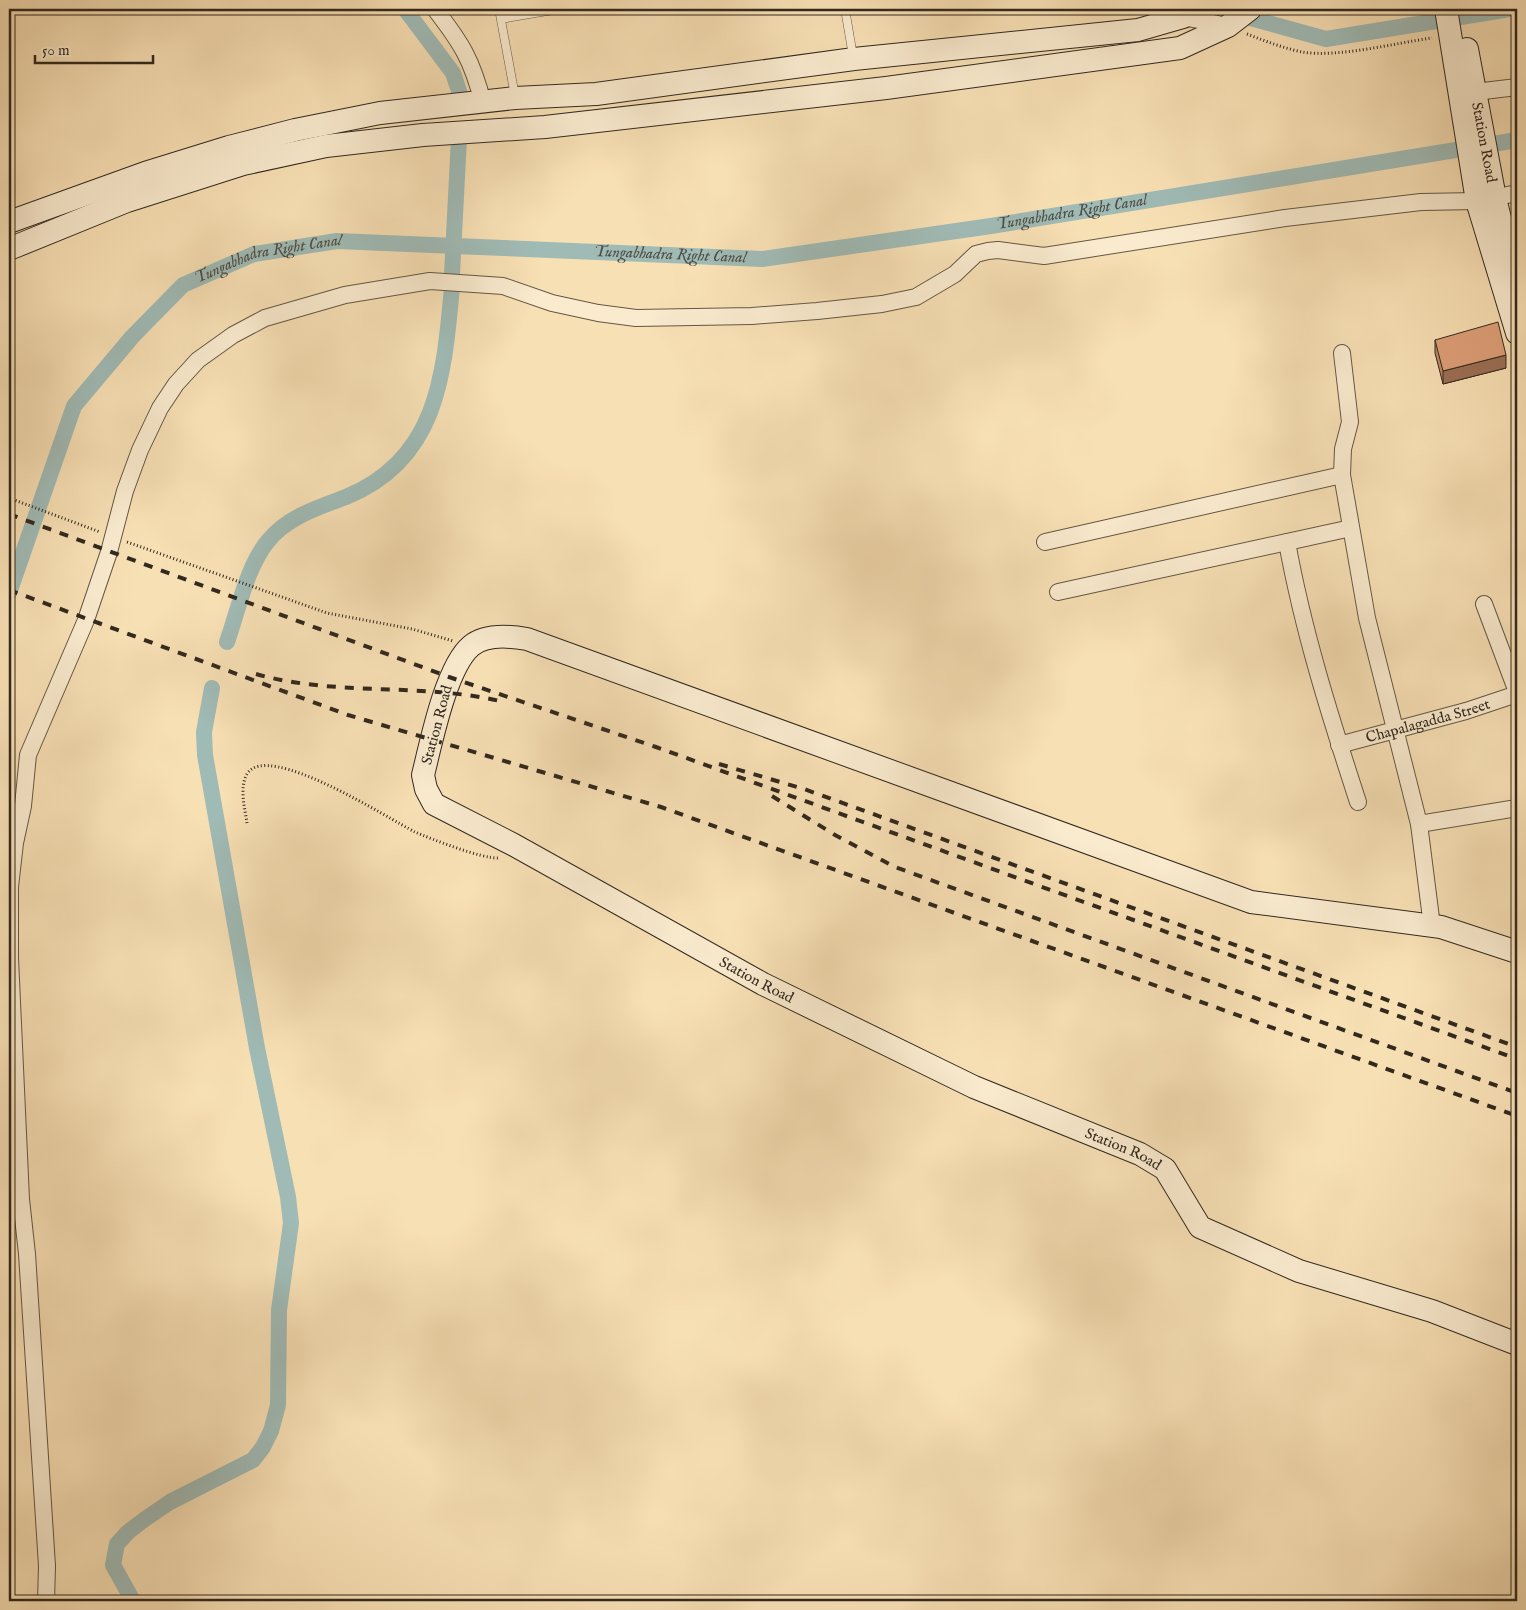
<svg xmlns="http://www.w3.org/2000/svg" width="1526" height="1610" viewBox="0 0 1526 1610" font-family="'IM FELL English',serif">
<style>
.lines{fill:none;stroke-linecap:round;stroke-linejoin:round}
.canal{stroke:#a0bbb6;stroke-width:16}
.lane-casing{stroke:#645744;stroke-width:9}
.street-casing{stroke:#645744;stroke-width:18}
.secondary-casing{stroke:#32291f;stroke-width:24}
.path{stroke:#32291f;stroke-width:3;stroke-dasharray:1 2.5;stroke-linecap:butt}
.lane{stroke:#faebcf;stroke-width:8}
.street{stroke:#faebcf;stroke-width:16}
.secondary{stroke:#faebcf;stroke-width:22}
.rail{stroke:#32291f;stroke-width:4;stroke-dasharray:9 9;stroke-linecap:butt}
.wall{fill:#be8968;stroke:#32291f}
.shaded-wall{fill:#9b6f55;stroke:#32291f}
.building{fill:#dd9f79;stroke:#32291f}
.labels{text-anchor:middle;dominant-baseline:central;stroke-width:4;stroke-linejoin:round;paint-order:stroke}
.street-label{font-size:15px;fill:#32291f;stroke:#faebcf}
.water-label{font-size:16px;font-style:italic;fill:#4e4e45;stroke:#faebcf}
</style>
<rect width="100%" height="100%" fill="#f8e0b5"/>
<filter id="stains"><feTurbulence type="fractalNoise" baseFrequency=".004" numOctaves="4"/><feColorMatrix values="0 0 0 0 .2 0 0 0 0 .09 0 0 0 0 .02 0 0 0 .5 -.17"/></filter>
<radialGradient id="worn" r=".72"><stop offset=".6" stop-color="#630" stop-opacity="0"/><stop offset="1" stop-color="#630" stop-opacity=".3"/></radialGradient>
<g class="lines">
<g class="canal">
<path d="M405,9L453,73L459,91"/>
<path d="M1229,9L1243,16L1326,39L1510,9"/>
<path d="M452,274L459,138"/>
<path id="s1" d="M9,593L74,406L132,337L183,285L254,254L337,241L762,259L991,226L1517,140"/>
<path d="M227,642C238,611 247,566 268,541C287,517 319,507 346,497C439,459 444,373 452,287"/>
<path d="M133,1601L113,1565L117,1544L128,1532L145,1519L170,1502L253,1460L263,1447L271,1431L278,1405L279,1310L291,1223L288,1197L257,1048L205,755L204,732L212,688"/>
</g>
<defs>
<path id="lane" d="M499,9L515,96
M845,9L853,56
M501,19L559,9"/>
<g id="street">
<path d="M435,9C462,44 472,60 483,103"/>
<path d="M1165,9L1183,17L1228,26"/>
<path d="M1475,92L1517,87"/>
<path d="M1342,353L1350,422L1343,449L1342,475L1367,618L1419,824L1432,926"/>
<path d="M1045,542L1342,475"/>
<path d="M1287,542C1303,631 1330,716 1358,802"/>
<path d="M1058,592L1351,528"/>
<path d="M1484,604L1517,692"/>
<path id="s2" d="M1339,745L1466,711L1517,694"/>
<path d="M1419,824L1517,808"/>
<path d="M46,1601L47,1566L27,1254L21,1199L10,958V887L15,843L23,806L28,755L86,620L109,552L125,491L140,450L160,408L176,384L198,360L233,335L265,318L345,295L430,281L503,286L552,303L598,313L636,318L752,316L817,311L882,304L916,297L955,274L976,254L988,251L998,250L1044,256L1285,218L1421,202L1477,201L1517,193"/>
</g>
<g id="secondary">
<path d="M1446,9L1477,201L1517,333"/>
<path id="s3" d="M1467,49L1495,198L1507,247L1517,274"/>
<path d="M9,222L145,173L229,147L295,130L380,113L515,98L596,94L854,59L1138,30L1183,17L1197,9"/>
<path d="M9,249L127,201L243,164L326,146L423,135L545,127L886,88L1180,48L1228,26L1250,9"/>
<path id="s4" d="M1517,952L1441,927L1251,902L527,639C510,636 485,634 471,646C446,667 431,743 423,775L426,789L434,804L514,845L763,984L974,1087L1140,1154L1165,1169L1200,1227L1299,1271L1432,1311L1517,1344"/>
</g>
</defs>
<use href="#lane" class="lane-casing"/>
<use href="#street" class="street-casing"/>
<use href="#secondary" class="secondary-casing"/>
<path class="path" d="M1247,34C1265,41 1283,48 1302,52C1338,58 1395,43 1432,38
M9,498L100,532
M127,542L327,613L412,629L453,641
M247,823C245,809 239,788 247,774C267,740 389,819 415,832C431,839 483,859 498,858"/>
<use href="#lane" class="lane"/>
<use href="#street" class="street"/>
<use href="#secondary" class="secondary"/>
<path class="rail" d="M9,514L449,677L656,747L1517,1059
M9,590L348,715L661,807L1517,1116
M256,674C337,697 423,682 504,702
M719,764L804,789L1517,1047
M772,796L835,835L895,867L1517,1093"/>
</g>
<path class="wall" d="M1435,340L1506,368L1443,384L1435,353Z"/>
<path class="shaded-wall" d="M1506,355V368L1443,384V371Z"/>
<path class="building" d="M1498,322L1506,355L1443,371L1435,340Z"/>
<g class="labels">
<g class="street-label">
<text stroke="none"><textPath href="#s3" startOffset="95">Station Road</textPath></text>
<text stroke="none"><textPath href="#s2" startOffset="92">Chapalagadda Street</textPath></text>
<text transform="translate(437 725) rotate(-75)">Station Road</text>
<text stroke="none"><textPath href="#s4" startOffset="1638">Station Road</textPath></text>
<text stroke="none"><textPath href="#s4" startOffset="2042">Station Road</textPath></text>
</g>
<g class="water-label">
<text stroke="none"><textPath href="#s1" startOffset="1261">Tungabhadra Right Canal</textPath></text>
<text stroke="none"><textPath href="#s1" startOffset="856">Tungabhadra Right Canal</textPath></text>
<text stroke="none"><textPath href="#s1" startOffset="451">Tungabhadra Right Canal</textPath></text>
</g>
</g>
<rect width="1526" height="1610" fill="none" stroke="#f8e0b5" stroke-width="30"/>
<rect x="10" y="10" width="1506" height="1590" fill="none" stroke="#32291f" stroke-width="2.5"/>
<rect x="15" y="15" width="1496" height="1580" fill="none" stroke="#32291f"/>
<path d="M35 55v8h118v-8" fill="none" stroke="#32291f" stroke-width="2.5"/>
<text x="42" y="55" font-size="15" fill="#32291f" stroke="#faebcf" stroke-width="4" paint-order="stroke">50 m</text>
<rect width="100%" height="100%" filter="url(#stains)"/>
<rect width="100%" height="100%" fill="url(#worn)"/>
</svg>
